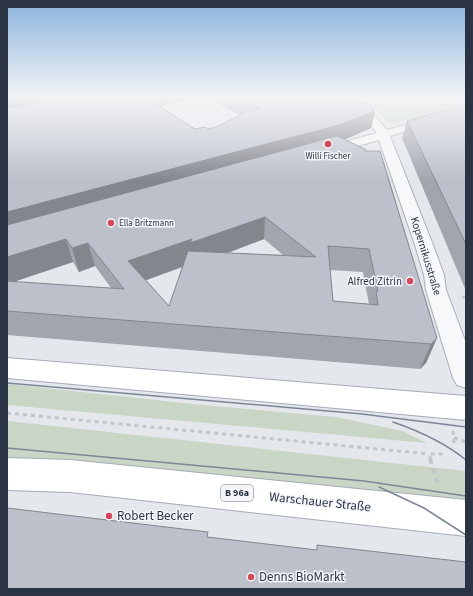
<svg xmlns="http://www.w3.org/2000/svg" width="473" height="596" viewBox="0 0 473 596" font-family="'Source Sans 3',sans-serif">
<style>
.green{fill:#c9d6c5}
.lines{fill:none;stroke-linecap:round;stroke-linejoin:round}
.minor-casing{stroke:#a9aeb7;stroke-width:2}
.primary-casing{stroke:#a3abb8;stroke-width:2}
.path-far3{stroke:#c2c5cb;stroke-width:1.5;stroke-dasharray:1.5 1.5;stroke-linecap:butt}
.path-far2{stroke:#c2c5cb;stroke-width:2.5;stroke-dasharray:3 3;stroke-linecap:butt}
.path-far1{stroke:#c2c5cb;stroke-width:3;stroke-dasharray:4 4;stroke-linecap:butt}
.path{stroke:#c2c5cb;stroke-width:4;stroke-dasharray:5 5;stroke-linecap:butt}
.minor{fill:#f7f8fa;fill-rule:evenodd}
.primary{fill:#fff;fill-rule:evenodd}
.tram{stroke:#7d8696;stroke-width:1.5}
.wall{fill:#a1a5ae;fill-rule:evenodd}
.shaded-wall{fill:#83868d}
.building{fill:#bbc0ca;stroke:#83868d;fill-rule:evenodd}
.poi-dot{fill:#d1495b;stroke:#f4f6f9;stroke-width:1.5}
.labels{text-anchor:middle;dominant-baseline:central;stroke-width:3;stroke-linejoin:round;paint-order:stroke}
.far-poi-label{font-size:9px;fill:#2b3445;stroke:#f4f6f9}
.shield{fill:#f4f6f9;stroke:#676e7b;stroke-width:1}
.shield-label{font-size:10px;font-weight:bold;fill:#2b3445}
.street-label{font-size:11px;fill:#2b3445;stroke:#f4f6f9}
.poi-label{font-size:11px;fill:#2b3445;stroke:#f4f6f9;text-anchor:end}
.near-street-label{font-size:13px;fill:#2b3445;stroke:#f4f6f9}
.near-poi-label{font-size:13px;fill:#2b3445;stroke:#f4f6f9;text-anchor:start}
</style>
<rect width="100%" height="100%" fill="#e4e7ec"/>
<path class="green" d="M365,97H466V103L395,123L388,122Z
M7,384L202,405L336,417L402,431L427,443L7,405Z
M7,421L466,471V501L415,494L7,457Z"/>
<g class="lines">
<defs>
<path id="minor" d="M348,97H358L387,130L466,108V114L390,136L433,245L444,275L446,290L466,343V388L457,385L453,378L426,290L424,275L415,245L379,140L326,155L322,154L320,151L322,148L377,133Z"/>
<path id="primary" d="M7,358L466,396V420L7,378Z
M7,458L70,460L466,500V536L70,492L7,490Z"/>
</defs>
<use href="#minor" class="minor-casing"/>
<use href="#primary" class="primary-casing"/>
<path class="path-far3" d="M405,97L386,102L395,111L401,113L431,104
M408,97L430,104
M377,102H386
M167,114L172,107L180,104"/>
<path class="path-far2" d="M462,297H466"/>
<path class="path-far1" d="M7,413L429,454
M453,431L454,444
M454,438L466,442
M431,460L429,454H446"/>
<path class="path" d="M430,459L438,485"/>
<use href="#minor" class="minor"/>
<use href="#primary" class="primary"/>
<path class="tram" d="M7,383L362,414L466,427
M393,422C419,431 444,442 466,460
M7,448L364,481L466,496
M379,487L424,508L466,535"/>
</g>
<path class="wall" d="M7,97H353L358,103L375,111L371,128L345,139L365,151L437,338L426,363L420,369L7,335ZM204,97L240,115L219,126L208,129H195L159,106ZM264,239L283,255L228,253ZM73,262L79,272L95,266L111,288L13,282ZM183,267L169,306L146,280ZM330,270L363,272L369,304L333,301Z
M466,104V291L402,138L407,121Z"/>
<path class="shaded-wall" d="M29,97H119L7,118V101Z
M145,97H204L155,107Z
M375,111L371,128L337,143L7,236V212Z
M265,217L264,239L192,266V263L133,285L128,261L192,239Z
M66,239L73,262L7,284V257Z
M88,243L95,266L79,272L72,248Z
M437,338L426,363L420,369L431,344Z"/>
<path class="building" d="M7,97H29L7,101Z
M78,97H151L154,98L148,99L195,129L205,127L208,129L219,126L245,112L261,109L236,97H353L358,103H368L375,111L339,125L7,212V109Z
M466,104V244L407,121Z
M337,136L365,149V151H380L437,338L431,344L7,311V281L124,289L88,243L72,248L66,239L7,257V225ZM265,217L316,257L188,251L169,306L128,261L192,239L190,243ZM328,246L369,249L378,291H376L378,305L333,301Z
M7,508L208,532L207,537L317,550V545L466,562V589H7Z"/>
<linearGradient id="sky" x2="0" y2="1"><stop stop-color="#8bb4dd"/><stop offset="0.54" stop-color="#f3f4f6"/><stop offset="1" stop-color="#f3f4f6" stop-opacity="0"/></linearGradient>
<rect width="473" height="181" fill="url(#sky)"/>
<g class="poi-dot">
<circle cx="328" cy="144" r="4"/>
<circle cx="111" cy="223" r="4"/>
<circle cx="410" cy="281" r="4"/>
<circle cx="109" cy="516" r="4"/>
<circle cx="251" cy="577" r="4"/>
</g>
<g class="labels">
<g class="far-poi-label">
<text x="328" y="156">Willi Fischer</text>
<text x="119" y="223" text-anchor="start">Ella Britzmann</text>
</g>
<rect class="shield" x="221" y="485" width="32" height="16" rx="3"/>
<g class="shield-label">
<text x="237" y="493">B 96a</text>
</g>
<g class="street-label">
<text transform="translate(426 256) rotate(73)">Kopernikusstraße</text>
</g>
<g class="poi-label">
<text x="402" y="281">Alfred Zitrin</text>
</g>
<g class="near-street-label">
<text transform="translate(320 502) rotate(6)">Warschauer Straße</text>
</g>
<g class="near-poi-label">
<text x="117" y="516">Robert Becker</text>
<text x="259" y="577">Denns BioMarkt</text>
</g>
</g>
<rect width="473" height="596" fill="none" stroke="#2b3445" stroke-width="16"/>
</svg>
